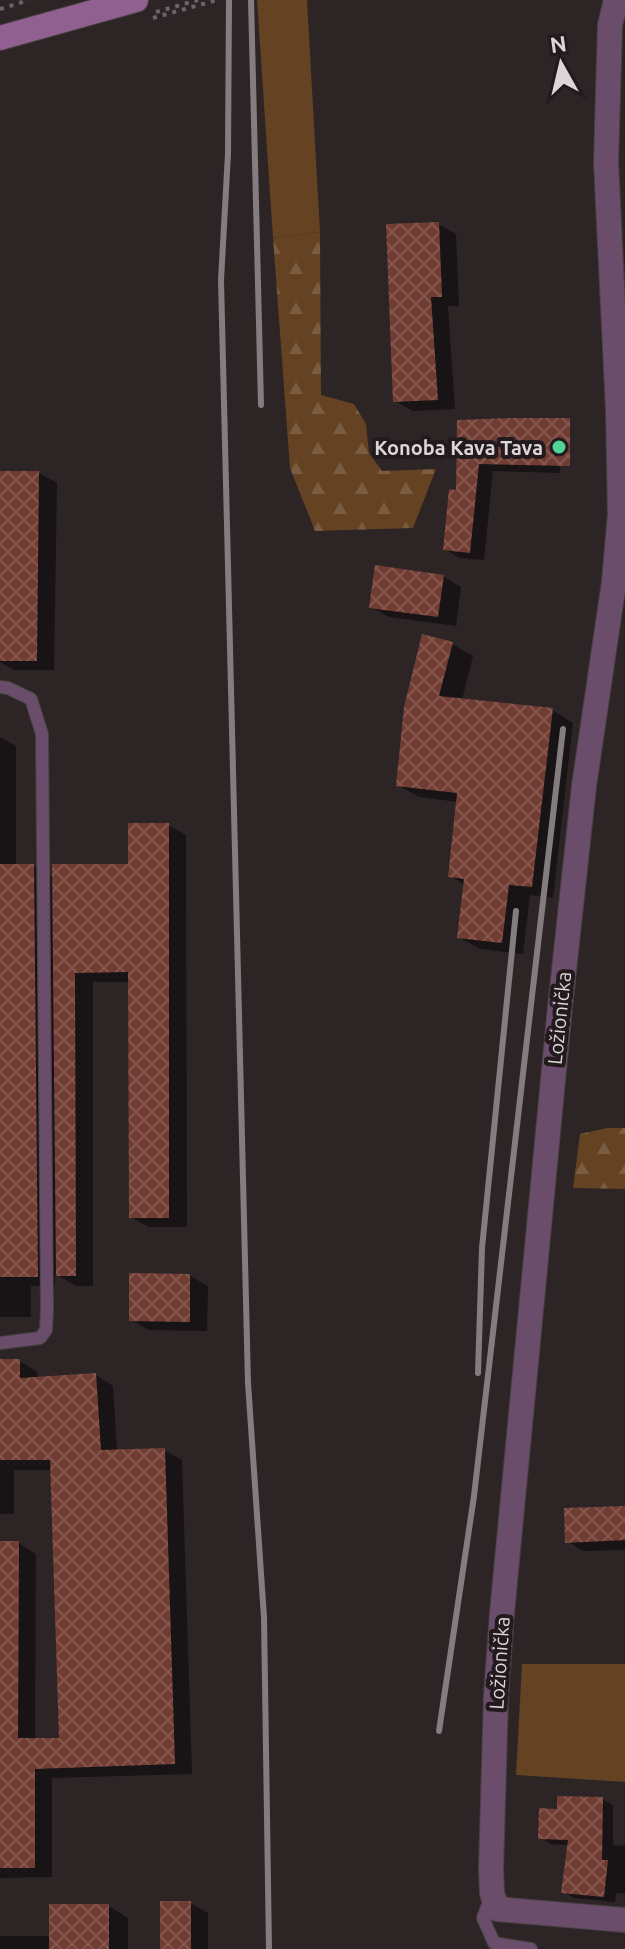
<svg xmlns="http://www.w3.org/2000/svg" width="625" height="1949" viewBox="0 0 625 1949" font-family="Ubuntu,sans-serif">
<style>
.grass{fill:#644222}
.forest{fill:url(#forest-firs)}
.shadow{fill:#0007}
.building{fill:url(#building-cross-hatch)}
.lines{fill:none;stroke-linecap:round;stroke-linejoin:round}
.lane-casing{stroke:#494042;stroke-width:14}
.street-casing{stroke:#494042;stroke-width:26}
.secondary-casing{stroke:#494042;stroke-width:26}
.path{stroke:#6c6466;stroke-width:4;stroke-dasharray:4 6;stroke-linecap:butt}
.lane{stroke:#6a4c6b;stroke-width:12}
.street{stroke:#6a4c6b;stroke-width:24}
.secondary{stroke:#906091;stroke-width:24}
.rail{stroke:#847d7f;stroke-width:6}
.poi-dot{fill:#50d398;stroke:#231a1d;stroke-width:3}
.labels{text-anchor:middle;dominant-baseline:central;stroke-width:8;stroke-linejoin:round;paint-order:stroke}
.poi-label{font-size:20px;font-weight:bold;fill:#dcd6d8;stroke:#231a1d;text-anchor:end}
.street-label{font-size:20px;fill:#dcd6d8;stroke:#231a1d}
</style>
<defs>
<pattern id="forest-firs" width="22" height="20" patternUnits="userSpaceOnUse" patternTransform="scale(2)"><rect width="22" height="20" fill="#644222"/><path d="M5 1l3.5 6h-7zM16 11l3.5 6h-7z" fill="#7a5d41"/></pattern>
<pattern id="building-cross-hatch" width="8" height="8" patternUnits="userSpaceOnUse" patternTransform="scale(2)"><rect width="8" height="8" fill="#713c32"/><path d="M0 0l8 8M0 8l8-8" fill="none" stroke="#85574f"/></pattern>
</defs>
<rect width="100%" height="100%" fill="#2d2426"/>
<path class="grass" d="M257,0H307L320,232L273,238Z
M522,1664H625V1782L516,1775Z"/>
<path class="forest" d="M320,232L321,395L354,404L366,424L369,453L382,471L436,469L413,528L315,531L290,468L273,238Z
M607,1128H625V1189L573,1188L580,1134Z"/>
<path class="shadow" d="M438,224L456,234L459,306H448L455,409L413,411L395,401Z
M459,422L560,429V473L493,471L484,560L459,558L445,549L458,493Z
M0,473H39L57,483L54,670H14L0,662Z
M443,576L461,587L456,626L389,617L371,607Z
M452,644L473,656L462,700L552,710L573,723L553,898L530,895L523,954L480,949L459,937L465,885L450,876L458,802L419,797L398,785Z
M0,737L16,746V866H34L54,878L130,866L168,825L186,835L187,1227H149L131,1217V982H93V1286H76L55,1274V1286H31V1317H0Z
M190,1276L208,1286L207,1331L149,1330L131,1320Z
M0,1361H20L37,1372V1379L96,1375L113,1386L117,1451L164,1450L182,1460L192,1774L52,1778V1877L0,1878V1543H18L36,1554L35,1740H61L52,1470H14V1514H0Z
M625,1508V1550L583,1551L567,1541Z
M602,1799L613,1805V1845L625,1846V1894L616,1893L615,1902L574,1898L564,1892L569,1845L551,1844L540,1838L559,1811Z
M190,1903L208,1913V1949H162Z
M109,1906L128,1918V1949H0V1936H51Z"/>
<path class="building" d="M439,222L442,297H431L438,400L393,402L386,224Z
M513,418H570V466L479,464L470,553L443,550L449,489L456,490L457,420Z
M0,471H39L37,661H0Z
M375,565L444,575L438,617L369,608Z
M422,634L453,642L439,696L553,708L532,887L509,885L502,943L457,938L464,879L448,877L457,793L396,786L404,707Z
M128,823H169V1218H129L128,972L75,973L76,1276H56L52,864H128Z
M0,864H34L38,1277H0Z
M129,1273L190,1274V1322L129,1321Z
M0,1359H20V1378L96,1373L101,1450L165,1448L175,1764L35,1769V1868H0V1541H19L18,1738H59L50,1460H0Z
M625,1506V1540L565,1543L564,1508Z
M557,1796L603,1797L602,1860H608L604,1897L561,1893L568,1840L538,1839L539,1808L557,1809Z
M160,1901H191V1949H160Z
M49,1904H109V1949H49Z"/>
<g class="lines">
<defs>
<path id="lane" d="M0,687L8,688L31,699L42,734L47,1310L46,1330L40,1338L0,1343
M490,1899L483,1918L494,1943L531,1949"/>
<path id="street" d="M616,0L610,25L606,162L618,409L620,514L614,582L584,786L560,1007L502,1613L496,1696L491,1869L492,1893L497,1909L625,1920"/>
<path id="secondary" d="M0,38L136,0"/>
</defs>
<use href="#lane" class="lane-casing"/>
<use href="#street" class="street-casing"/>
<use href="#secondary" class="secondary-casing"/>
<path class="path" d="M0,9L29,0
M156,12L198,0
M153,18L217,0"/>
<use href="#lane" class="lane"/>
<use href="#street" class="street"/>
<use href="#secondary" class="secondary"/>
<path class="rail" d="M229,0L228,154L221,280L248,1383L264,1617L269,1949
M251,0L261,405
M478,1373L482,1248L516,911
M439,1731L474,1496L563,729"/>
</g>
<circle class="poi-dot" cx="559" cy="447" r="8"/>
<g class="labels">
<g class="poi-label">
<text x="543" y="447">Konoba Kava Tava</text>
</g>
<g class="street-label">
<text transform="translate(559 1018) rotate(-84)">Ložionička</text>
<text transform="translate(499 1663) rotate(-86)">Ložionička</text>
</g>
</g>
<g transform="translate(561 64) rotate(352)" stroke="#231a1d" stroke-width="6" paint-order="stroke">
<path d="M0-6L14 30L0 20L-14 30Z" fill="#dcd6d8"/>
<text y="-12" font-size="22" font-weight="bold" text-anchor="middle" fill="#dcd6d8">N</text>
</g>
</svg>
